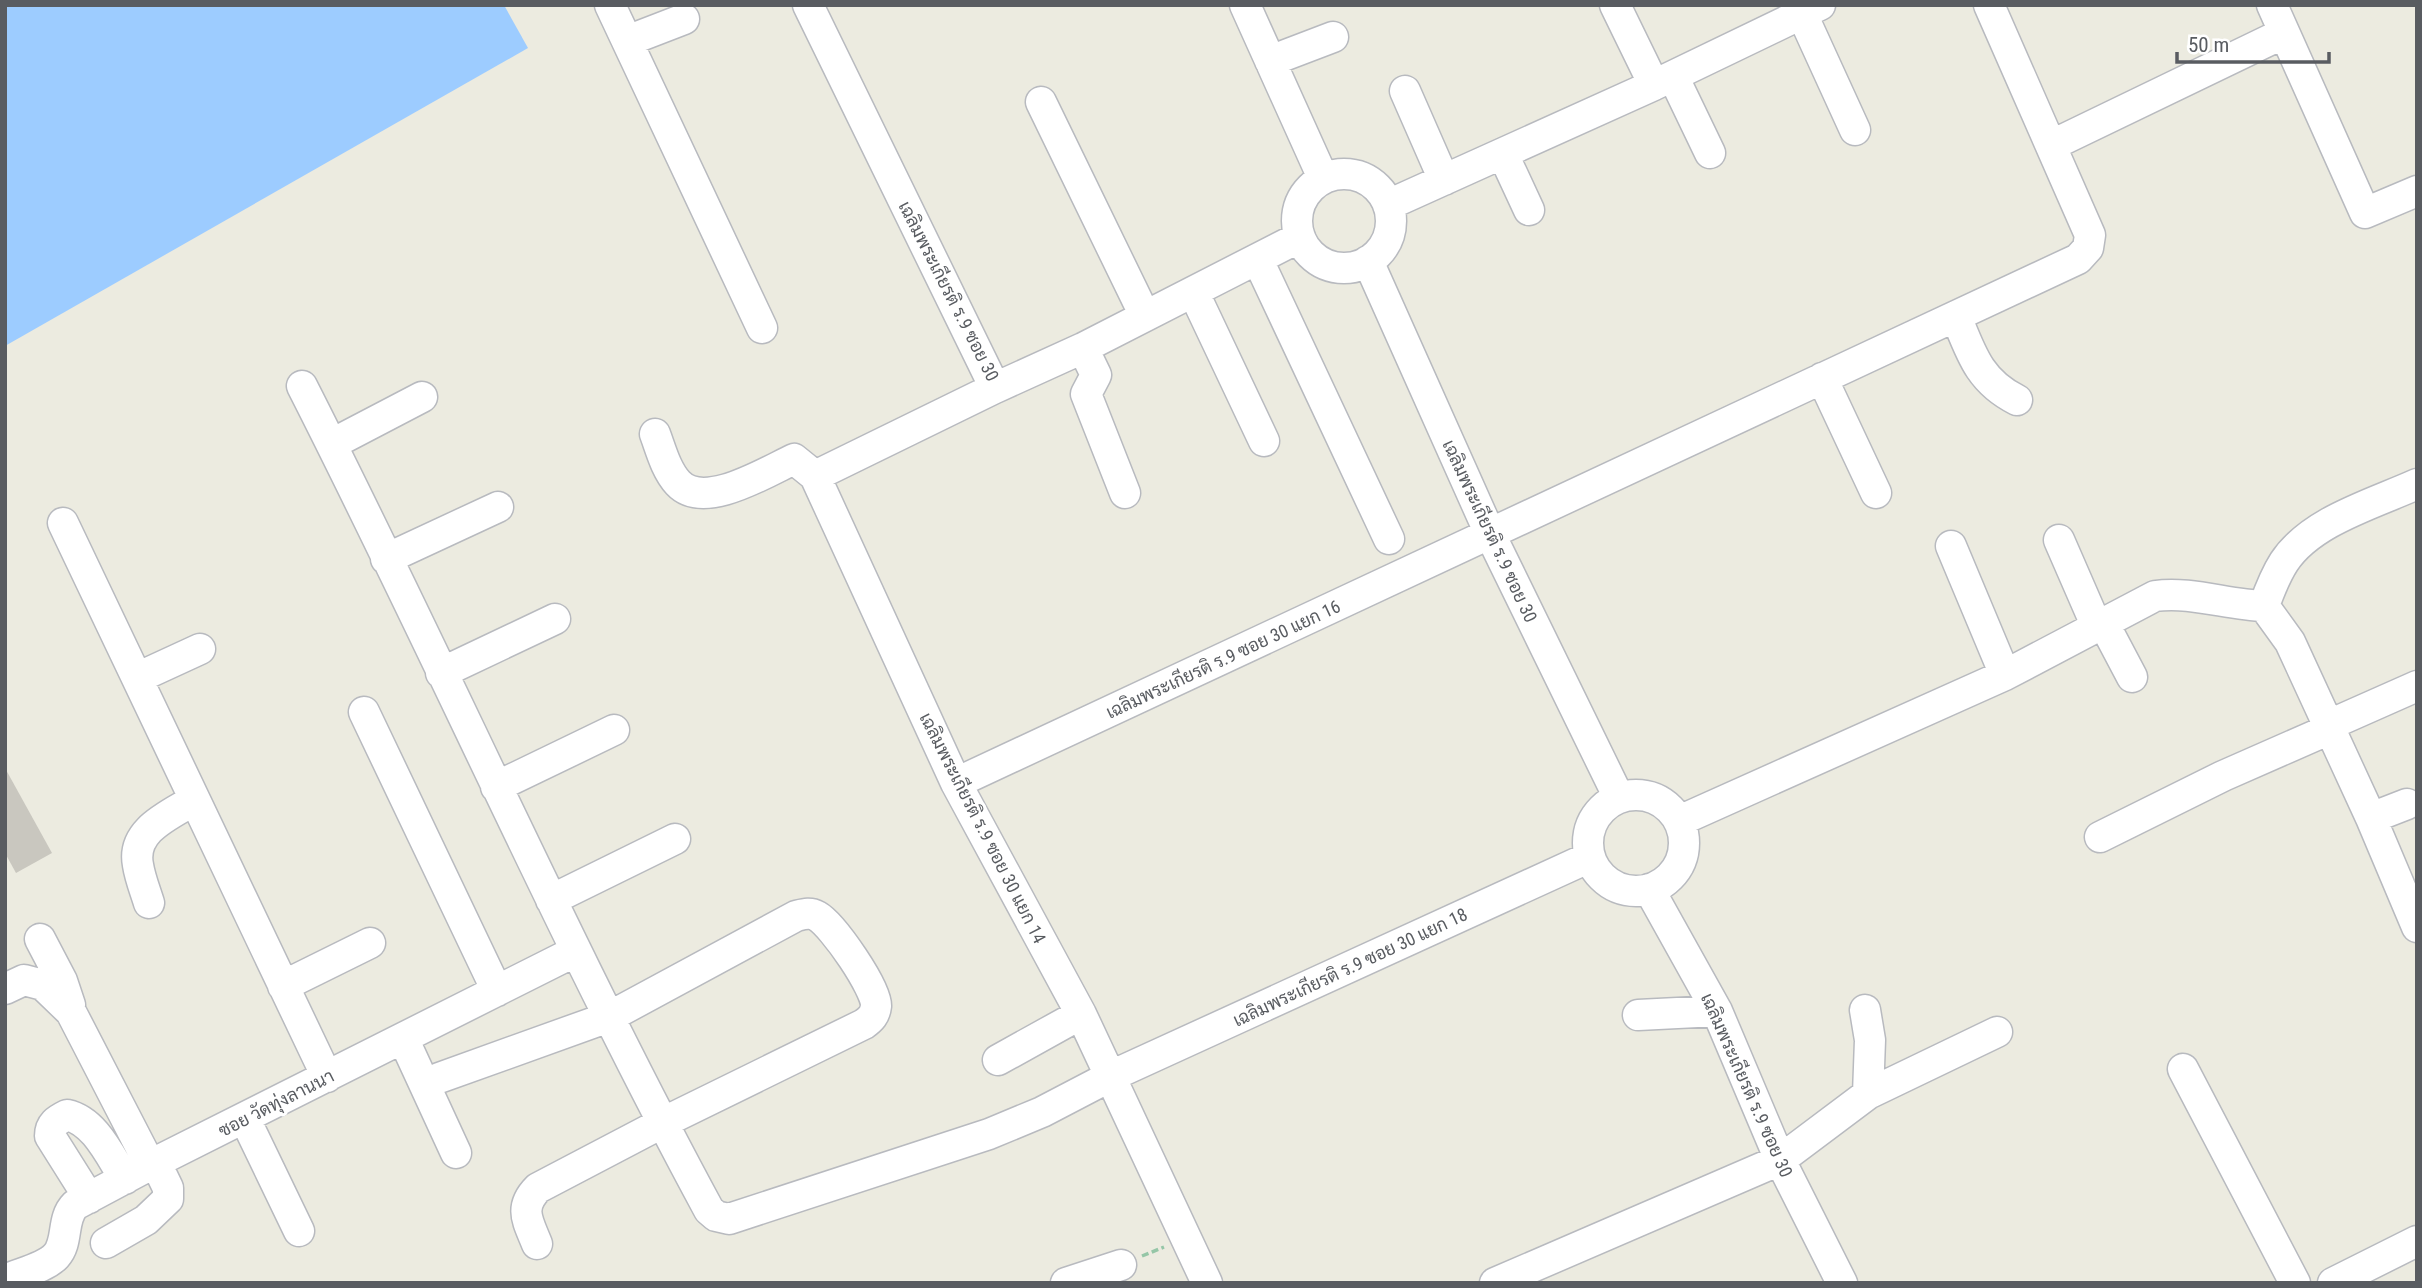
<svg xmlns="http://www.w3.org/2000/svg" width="2422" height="1288" viewBox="0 0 2422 1288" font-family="'Roboto Condensed',Sarabun,sans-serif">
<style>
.water{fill:#9dccff}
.building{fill:#c9c7bf}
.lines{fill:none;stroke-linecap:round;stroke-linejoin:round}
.minor-casing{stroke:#b8babf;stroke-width:33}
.path{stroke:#95c6a7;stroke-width:3.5;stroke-dasharray:7 3.5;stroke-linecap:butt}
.minor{stroke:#fff;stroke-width:30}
.labels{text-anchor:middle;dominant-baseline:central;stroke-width:6;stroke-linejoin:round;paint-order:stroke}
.street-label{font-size:18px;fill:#595c61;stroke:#fff}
</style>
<rect width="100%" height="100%" fill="#ecebe0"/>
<path class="water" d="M5,5H504L528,48L5,346Z"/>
<path class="building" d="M5,768L52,853L16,873L5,853Z"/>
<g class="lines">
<defs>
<path id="minor" d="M610,5L762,328
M808,5L995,388
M1245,5L1323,178
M1615,5L1654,85
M2272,5L2365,213L2417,191
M1802,14L1855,130
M627,41L684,19
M1270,61L1333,37
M1673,76L1710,153
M1405,91L1444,180
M1041,102L1145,316
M2052,145L2284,33
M1503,154L1529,210
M1297 221a47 47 0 1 1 94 0a47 47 0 1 1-94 0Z
M1388,205L1654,85L1820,5
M1258,260L1389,539
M1368,261L1490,534L1619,798
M1194,293L1264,441
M1956,316C1971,353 1979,381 2017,400
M1083,348L1096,375L1086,394L1125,493
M1822,378L1876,493
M302,386C441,659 563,940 709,1210L716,1216L729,1219L989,1134L1042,1112L1111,1076L1590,857
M655,434C661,450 666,470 678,483C704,511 766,472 794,459L815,476
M332,444L422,397
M63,523L327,1077
M2059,540L2096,625
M1951,546L2005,675
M386,559L498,507
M2264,606L2290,642L2371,818L2417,927
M2264,606C2269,592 2275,576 2284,562C2311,521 2373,504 2417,484
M2103,622L2132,677
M441,673L555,619
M137,678L200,649
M364,712L497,991
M2329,725L2417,686
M956,783L2078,259L2088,248L2090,235L1989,5
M496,787L614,730
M1588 843a48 48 0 1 1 96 0a48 48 0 1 1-96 0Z
M2371,818L2407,804
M1679,821L2005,675L2155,596C2191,591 2228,605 2264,606
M2100,837L2223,776L2330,729
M1649,889L1717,1011L1780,1160L1842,1283
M551,900L675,839
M149,903C145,890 140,878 138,865C131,830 170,815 194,800
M40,939L62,981L70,1005
M283,986L370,943
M5,989L24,980L43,985L71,1012L150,1165
M1865,1010L1870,1040L1868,1094
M1638,1015L1717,1011
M403,1038L456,1153
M998,1060L1081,1014
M2183,1069L2295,1283
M439,1078L609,1017L796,916C804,914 810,912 817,916C833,925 877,989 876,1006C875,1015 871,1019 864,1024L662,1123L538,1188C518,1208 528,1221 537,1244
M245,1119L299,1231
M89,1198L50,1136C50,1124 57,1120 67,1115C95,1121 110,1156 125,1179
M106,1243L146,1220L168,1199V1188L156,1163
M5,1280C20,1273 45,1268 56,1256C69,1242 61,1219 75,1205L150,1165L576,951
M1066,1283L1121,1265
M1207,1283L1081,1014L956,783L815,476L995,388L1083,348L1300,237
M1495,1283L1780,1160L1868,1094L1997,1032
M2333,1283L2417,1241"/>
</defs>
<use href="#minor" class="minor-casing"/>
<path class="path" d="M1142,1256L1164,1247"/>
<use href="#minor" class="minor"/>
</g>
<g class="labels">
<g class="street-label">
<text transform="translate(949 291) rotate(63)">เฉลิมพระเกียรติ ร.9 ซอย 30</text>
<text transform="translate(1490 531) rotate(65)">เฉลิมพระเกียรติ ร.9 ซอย 30</text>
<text transform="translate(1223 659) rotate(-25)">เฉลิมพระเกียรติ ร.9 ซอย 30 แยก 16</text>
<text transform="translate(983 828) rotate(63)">เฉลิมพระเกียรติ ร.9 ซอย 30 แยก 14</text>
<text transform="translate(1350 967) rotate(-25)">เฉลิมพระเกียรติ ร.9 ซอย 30 แยก 18</text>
<text transform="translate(1747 1085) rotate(66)">เฉลิมพระเกียรติ ร.9 ซอย 30</text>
<text transform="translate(276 1103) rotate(-27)">ซอย วัดทุ่งลานนา</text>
</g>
</g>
<rect width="2422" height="1288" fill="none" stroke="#595c61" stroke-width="14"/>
<path d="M2177 52v10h152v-10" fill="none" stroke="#595c61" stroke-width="3.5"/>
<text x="2188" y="52" font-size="21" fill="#595c61" stroke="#ffffff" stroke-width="5" paint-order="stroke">50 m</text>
</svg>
